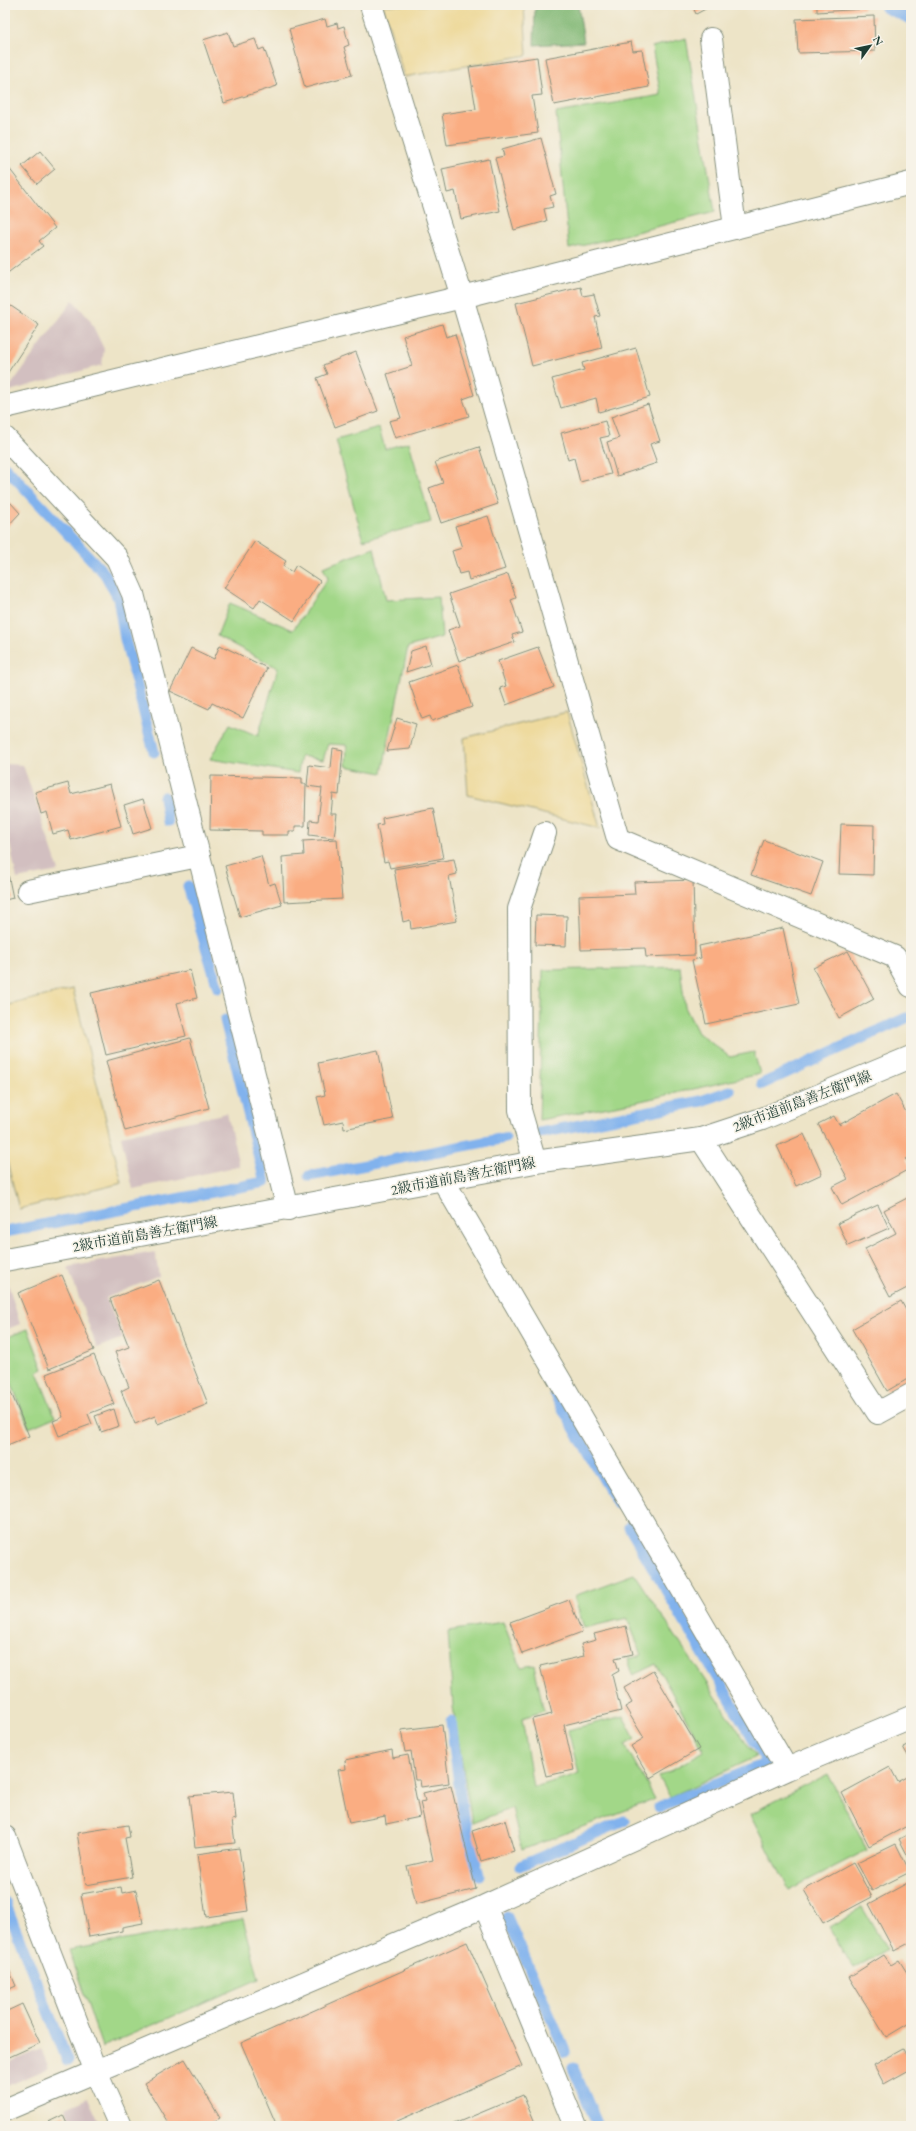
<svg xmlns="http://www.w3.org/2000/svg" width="916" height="2131" viewBox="0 0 916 2131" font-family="'EB Garamond','Noto Serif JP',serif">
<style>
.industrial{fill:#d2bfc0}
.green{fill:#a2d788;stroke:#608a5e}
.forest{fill:#81b874;stroke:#507a54}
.sand{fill:#eeda9e;stroke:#868c69}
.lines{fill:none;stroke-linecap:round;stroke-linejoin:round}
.stream{stroke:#81b2ed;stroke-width:11}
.building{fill:#faad82}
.service-casing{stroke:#86907e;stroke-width:24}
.minor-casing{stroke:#86907e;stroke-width:24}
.service{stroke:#fff;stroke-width:22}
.minor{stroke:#fff;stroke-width:22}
.labels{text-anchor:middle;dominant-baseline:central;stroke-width:3.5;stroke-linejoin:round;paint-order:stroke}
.street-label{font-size:14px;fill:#1f3d34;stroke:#f7f3e8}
</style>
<rect width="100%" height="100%" fill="#f7f3e8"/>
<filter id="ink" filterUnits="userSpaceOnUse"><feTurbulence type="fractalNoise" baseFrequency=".025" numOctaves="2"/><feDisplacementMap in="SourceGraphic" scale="8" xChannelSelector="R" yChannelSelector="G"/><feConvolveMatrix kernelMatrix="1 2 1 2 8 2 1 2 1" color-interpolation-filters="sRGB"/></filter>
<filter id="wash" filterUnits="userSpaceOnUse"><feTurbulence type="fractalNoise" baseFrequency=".012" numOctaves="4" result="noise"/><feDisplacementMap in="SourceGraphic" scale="16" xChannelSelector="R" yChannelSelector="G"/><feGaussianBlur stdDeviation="0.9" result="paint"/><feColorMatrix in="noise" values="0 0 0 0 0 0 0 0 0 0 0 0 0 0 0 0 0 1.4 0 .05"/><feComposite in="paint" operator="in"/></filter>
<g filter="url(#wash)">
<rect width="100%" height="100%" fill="#ede4c7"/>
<path class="industrial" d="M73,300L90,320L104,349L102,365L6,392Z
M5,764L23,765L59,871L17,879L5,820Z
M227,1113L239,1166L133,1189L121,1136Z
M155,1252L159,1276L106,1298L123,1338L97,1348L68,1267Z
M5,1280H7L20,1324L5,1330Z
M41,2049L49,2068L5,2087V2064Z
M88,2098L101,2126H73L65,2108Z"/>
<path class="green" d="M686,38L715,212L569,249L556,113L661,95L652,47Z
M379,428L385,449L409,442L431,522L363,540L336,440Z
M374,548L386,600L439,597L442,637L408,647L382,773L346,766L347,745L328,744L323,760L301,756L298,773L210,759L230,724L258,736L278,668L217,636L230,603L293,630L328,578L323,567Z
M680,967L685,1007L698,1033L730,1057L754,1052L760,1074L636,1102L539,1120L543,970Z
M28,1329L43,1369L37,1372L55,1417L29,1428L5,1367V1338Z
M634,1574L756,1757L670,1797L659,1777L704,1751L656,1664L633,1675L628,1659L642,1655L627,1618L584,1628L574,1596Z
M503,1622L521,1667L534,1665L544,1711L522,1718L533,1787L579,1774L568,1730L623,1716L635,1739L625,1745L655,1799L522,1850L512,1808L472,1823L453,1707L448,1631Z
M828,1774L867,1850L789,1890L750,1814Z
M862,1908L887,1950L854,1969L829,1927Z
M243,1919L259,1979L102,2047L69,1950Z"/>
<path class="forest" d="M535,5H578L584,42L534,45Z"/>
<path class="sand" d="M383,5H524L527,55L404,77Z
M567,712L600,828L468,795L464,738Z
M73,989L122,1183L19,1209L5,1153V1006Z"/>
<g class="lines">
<path class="stream" d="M885,5L886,8L911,19
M5,467L105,574L118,598L125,639L154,752
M164,797L168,821
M188,886L218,988
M762,1084L906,1018
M540,1133L701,1101L730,1091
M309,1176L505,1138
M5,1232L265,1182L225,1020
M555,1395L618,1504
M629,1527L767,1763L659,1807
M451,1721L463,1816L479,1875
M520,1866L624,1821
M5,1902L67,2060
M507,1917L565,2051
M573,2068L598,2126"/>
</g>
<g id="blocks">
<path class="building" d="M257,5H270L258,9Z
M692,5H713L696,14Z
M817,5H863L864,9L817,12Z
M874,16L875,51L798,53L796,19Z
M325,19L327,26L337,23L338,28L344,26L349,45L344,47L352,75L305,88L289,29Z
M228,32L233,46L255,39L259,50L264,48L277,86L224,103L203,40Z
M631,42L633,51L642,50L649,87L554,105L545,58Z
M537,57L542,95L532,96L538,133L447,145L442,114L476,109L469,67Z
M541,138L556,194L550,196L553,207L544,209L547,221L514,230L495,158L504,156L502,149Z
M40,151L55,169L37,184L22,166Z
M489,159L500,211L461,219L455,191L447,193L442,169Z
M5,163L55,228L39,241L43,246L5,275Z
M581,287L583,296L594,294L600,316L595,317L602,348L532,366L516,303Z
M5,302L39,325L5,377Z
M442,324L446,337L455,334L474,395L463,399L469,416L395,438L389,421L401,418L387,374L412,366L403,336Z
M636,348L650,397L599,412L596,398L561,408L552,379L584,370L582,363Z
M356,352L378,411L335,427L317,378L327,374L323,365Z
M648,404L660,441L650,444L657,463L617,476L607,442L619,438L611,417Z
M605,421L609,436L600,438L611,474L580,482L574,458L568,460L561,433Z
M479,447L498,504L441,523L429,488L443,483L435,462Z
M10,502L20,513L5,529V507Z
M488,516L505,569L469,580L467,572L459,574L452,551L462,548L455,526Z
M255,541L286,561L283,566L292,572L296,565L320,581L294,621L260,599L254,608L224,588Z
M508,574L516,598L511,600L522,632L512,635L515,642L459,661L448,630L460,626L449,594Z
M220,645L267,668L243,718L212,703L209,709L170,691L191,648L214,659Z
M426,646L431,664L406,672L411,651Z
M538,647L554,687L506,705L500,688L506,686L498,661Z
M458,665L472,707L432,721L430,716L422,719L409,682Z
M397,718L416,724L410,749L387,751Z
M333,748L343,750L339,795L333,794L331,814H337L334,838L309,835L310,820L318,821L322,788L307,786L309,765L331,768Z
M211,776L302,778V784H306L305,826H295V831H289V835H262V831L210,830Z
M68,783L71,794L110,784L121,826L71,840L68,830L53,834L47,812L41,814L35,792Z
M143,799L152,828L133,834L124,805Z
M433,808L443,858L390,868L388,861L384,862L377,825L383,824L382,818Z
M841,824L874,825L873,875L839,874Z
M337,839L342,899L284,902L282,857L304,855L303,841Z
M764,840L823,862L811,896L751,875Z
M261,856L269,885L275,883L282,905L240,917L225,866Z
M454,859L457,874L449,876L457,921L411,929L410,920L403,922L394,869Z
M5,860L13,898L5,900Z
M693,880L695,955L646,957L645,948L581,950L579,896L635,894L634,882Z
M536,915L567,916L566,946L535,945Z
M783,928L799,1004L706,1024L692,960L701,958L699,946Z
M848,951L874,999L839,1018L813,968Z
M190,970L197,998L177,1003L186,1036L106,1055L91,993Z
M190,1038L209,1108L125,1131L106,1061Z
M378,1050L393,1119L344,1129L343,1121L324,1125L317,1097L325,1095L318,1063Z
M896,1094L911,1121V1157L906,1159L911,1168L842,1205L832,1187L848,1179L818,1124L834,1116L839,1125Z
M804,1134L822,1174L796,1186L777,1146Z
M911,1196V1286L890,1297L865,1249L896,1233L884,1210Z
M878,1205L889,1228L848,1246L838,1223Z
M62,1275L94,1350L49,1369L18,1293Z
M159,1280L208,1404L158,1424L155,1416L135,1424L121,1391L129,1387L115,1352L129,1347L110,1299Z
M901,1301L911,1319V1377L887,1391L852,1329Z
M94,1355L114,1404L88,1414L92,1424L59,1436L53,1421L63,1417L46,1374Z
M5,1378L29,1436L5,1446Z
M114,1409L119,1426L101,1432L95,1416Z
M569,1600L582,1632L522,1654L510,1622Z
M626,1626L633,1654L615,1658L619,1671L612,1675L621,1711L564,1725L574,1770L546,1776L532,1719L552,1714L540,1666L584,1656L581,1644L596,1640L594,1634Z
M653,1671L699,1749L650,1778L631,1746L644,1738L625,1707L632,1703L624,1688Z
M442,1725L449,1783L421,1787L420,1780H415L411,1751L405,1752L401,1730Z
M911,1743V1761L903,1747Z
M392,1750L393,1758L408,1755L420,1817L386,1824L385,1816L349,1823L338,1770L346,1769L345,1760Z
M890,1767L898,1782L911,1775V1824L869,1846L842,1793Z
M451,1786L476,1889L416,1904L407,1866L433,1860L420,1802L425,1801L423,1793Z
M233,1792L236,1819L232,1820L235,1843L195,1847L189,1796Z
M505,1820L514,1851L481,1861L472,1831Z
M128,1825L130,1837L125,1838L132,1877L86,1885L77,1833Z
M911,1833V1862L899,1839Z
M896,1844L910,1872L872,1891L857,1863Z
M239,1848L248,1911L206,1917L197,1854Z
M853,1863L872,1897L823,1923L804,1890Z
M911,1881V1942L894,1951L869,1904Z
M121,1887L122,1893L136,1890L143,1923L122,1927V1931L89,1937L81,1894Z
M467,1942L522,2066L386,2126H277L241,2043Z
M884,1955L891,1965L899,1960L911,1979V2022L886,2037L849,1977Z
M7,1965L16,1986L5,1991V1966Z
M22,2004L40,2043L5,2059V2012Z
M903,2049L911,2065V2069L884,2084L874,2065Z
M185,2059L220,2118L206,2126H170L144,2083Z
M523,2095L536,2126H449Z
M63,2115L68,2126H40Z"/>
</g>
</g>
<g filter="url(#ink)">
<use href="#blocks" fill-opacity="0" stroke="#86907e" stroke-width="1"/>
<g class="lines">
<defs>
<path id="service" d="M371,5L462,297L618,839L895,957L911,986
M711,39L735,228
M5,438L117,558L133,594L288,1209
M28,891L198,856
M701,1139L878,1413L911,1395
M535,1162L520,1110L519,909L545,833"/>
<path id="minor" d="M5,407L462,297L911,183
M443,1180L787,1769
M5,1260L535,1162L701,1139L762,1119L911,1057
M5,1837L96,2072L120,2126
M485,1906L575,2126
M5,2110L485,1906L787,1769L911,1717"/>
</defs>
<use href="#service" class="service-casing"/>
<use href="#minor" class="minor-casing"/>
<use href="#service" class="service"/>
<use href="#minor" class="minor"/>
</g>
</g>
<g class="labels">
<g class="street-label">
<text transform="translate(802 1101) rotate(-21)">2級市道前島善左衛門線</text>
<text transform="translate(463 1176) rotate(-11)">2級市道前島善左衛門線</text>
<text transform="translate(145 1234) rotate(-10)">2級市道前島善左衛門線</text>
</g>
</g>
<rect width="916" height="2131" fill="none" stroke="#f7f3e8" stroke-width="20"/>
<g transform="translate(870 46) rotate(57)" stroke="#f7f3e8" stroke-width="3" paint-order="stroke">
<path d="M0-3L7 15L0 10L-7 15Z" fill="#1f3d34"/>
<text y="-6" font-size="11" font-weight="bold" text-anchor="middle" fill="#1f3d34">N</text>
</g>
</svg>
